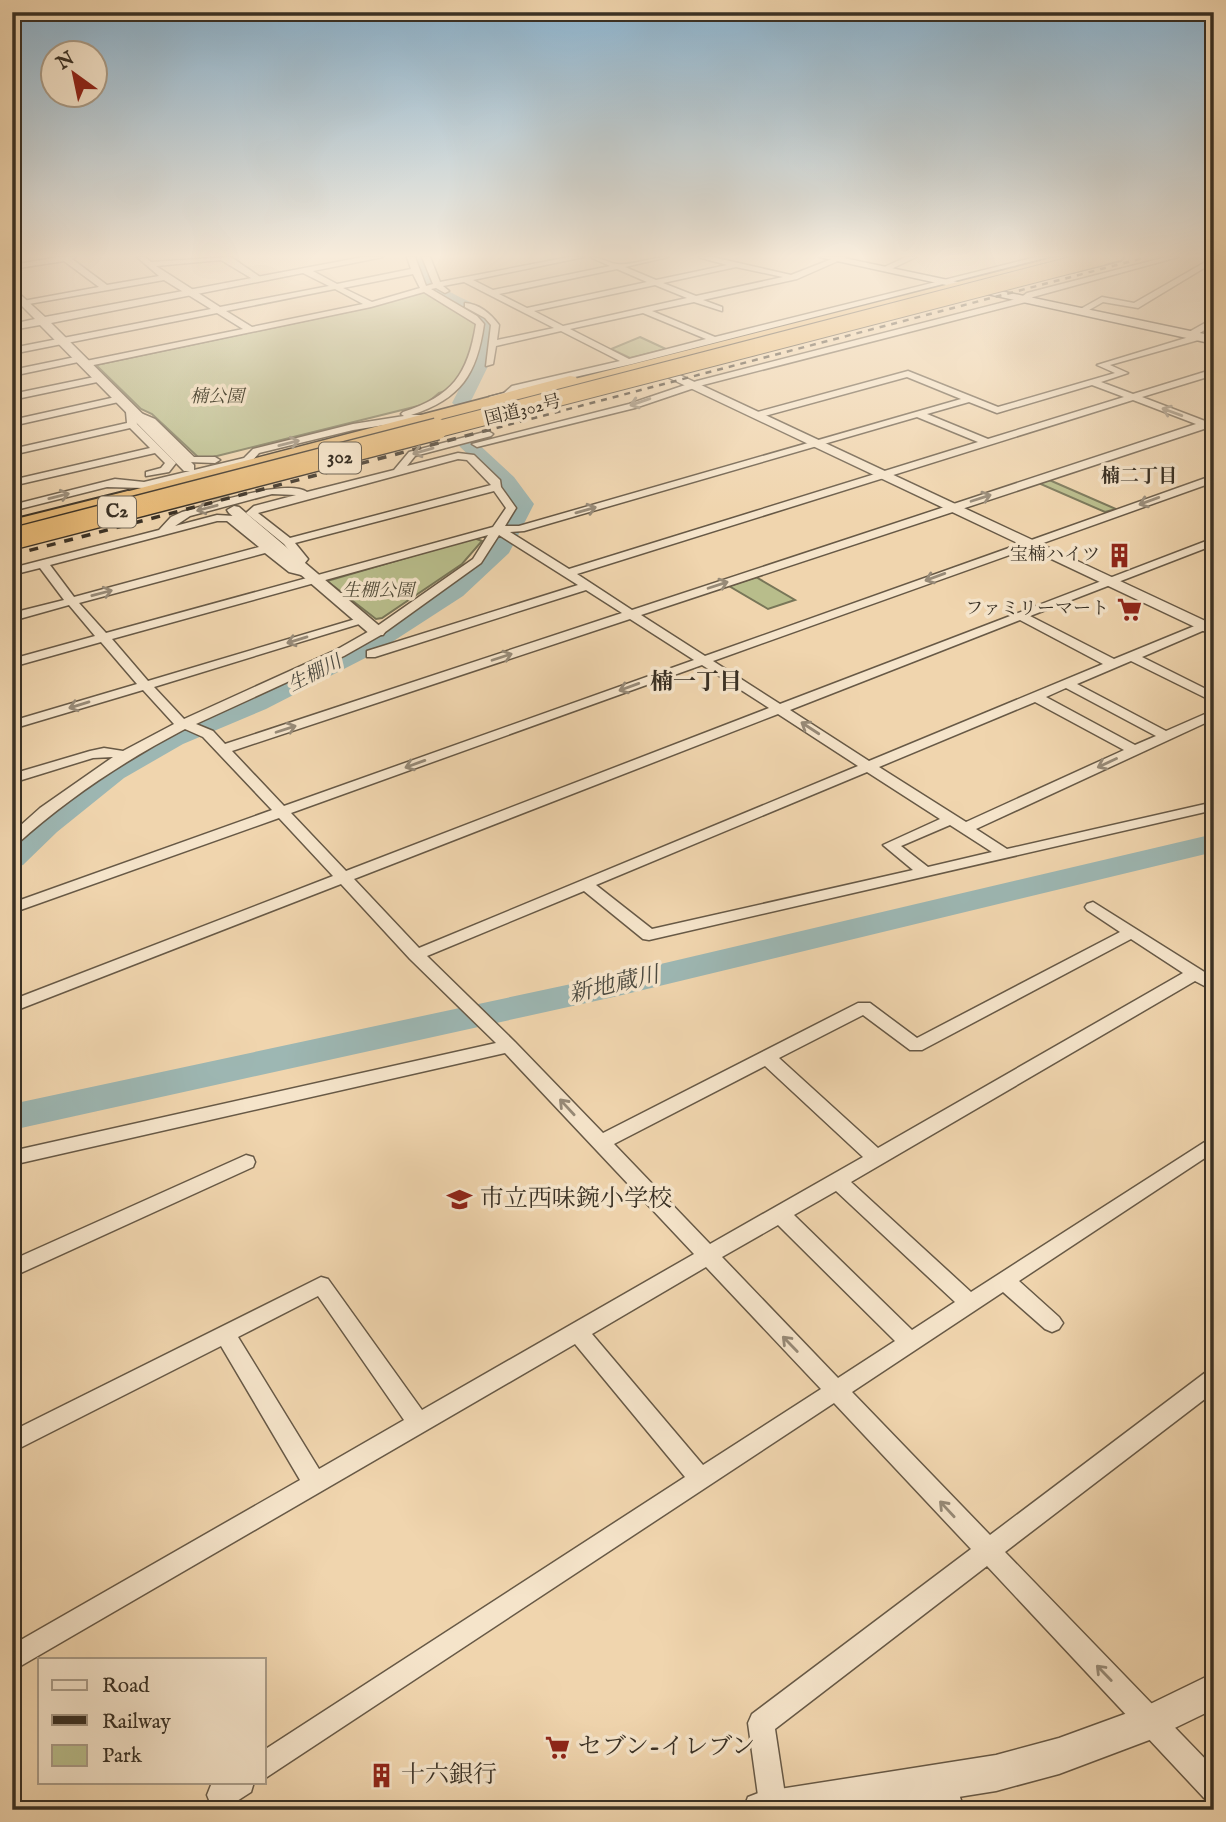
<svg xmlns="http://www.w3.org/2000/svg" width="1226" height="1822" viewBox="0 0 1226 1822" font-family="'IM FELL English','Noto Serif JP',serif">
<style>
.green{fill:#b8bd8b;stroke:#787658;stroke-width:2}
.lines{fill:none;stroke-linecap:round;stroke-linejoin:round}
.river{fill:#9db7b3;fill-rule:evenodd}
.tertiary-tunnel{stroke:#cbb492;stroke-width:15;stroke-dasharray:15 7;stroke-linecap:butt}
.minor-casing{stroke:#675946;stroke-width:3}
.tertiary-casing{stroke:#675946;stroke-width:3}
.secondary-casing{stroke:#393024;stroke-width:3}
.trunk-casing{stroke:#393024;stroke-width:4}
.motorway-casing{stroke:#393024;stroke-width:3}
.minor{fill:#f5e4ca;fill-rule:evenodd}
.tertiary{fill:#f5e4ca;fill-rule:evenodd}
.secondary{fill:#f5e4ca;fill-rule:evenodd}
.trunk{fill:#e8ba77;fill-rule:evenodd}
.motorway{fill:#e8ba77;fill-rule:evenodd}
.rail-far1{stroke:#393024;stroke-width:2.5;stroke-dasharray:6 6;stroke-linecap:butt}
.rail{stroke:#393024;stroke-width:3.5;stroke-dasharray:9 9;stroke-linecap:butt}
.motorway-bridge-far1-casing{stroke:#393024;stroke-width:18;stroke-linecap:butt}
.motorway-bridge-casing{stroke:#393024;stroke-width:24;stroke-linecap:butt}
.motorway-bridge-far1{stroke:#e8ba77;stroke-width:16}
.motorway-bridge{stroke:#e8ba77;stroke-width:21}
.oneway{stroke:#978a77}
.labels{text-anchor:middle;dominant-baseline:central;stroke-width:7;stroke-linejoin:round;paint-order:stroke}
.far-park-label{font-size:18px;font-style:italic;fill:#524c39;stroke:#f5e4ca}
.far-street-label{font-size:18px;fill:#393024;stroke:#f5e4ca}
.far-poi-label{font-size:18px;fill:#393024;stroke:#f5e4ca;text-anchor:end}
.shield{fill:#f5e4ca;stroke:#716656;stroke-width:2}
.shield-label{font-size:19px;font-weight:bold;fill:#393024}
.far-neighbourhood-label{font-size:19px;font-weight:bold;fill:#393024;stroke:#f5e4ca}
.far-water-label{font-size:19px;font-style:italic;fill:#4d4b41;stroke:#f5e4ca}
.neighbourhood-label{font-size:23px;font-weight:bold;fill:#393024;stroke:#f5e4ca}
.water-label{font-size:23px;font-style:italic;fill:#4d4b41;stroke:#f5e4ca}
.near-poi-label{font-size:24px;fill:#393024;stroke:#f5e4ca;text-anchor:start}
</style>
<rect width="100%" height="100%" fill="#f0d5ae"/>
<filter id="stains"><feTurbulence type="fractalNoise" baseFrequency=".00286" numOctaves="4"/><feColorMatrix values="0 0 0 0 .2 0 0 0 0 .09 0 0 0 0 .02 0 0 0 .5 -.17"/></filter>
<radialGradient id="worn" r=".72"><stop offset=".6" stop-color="#630" stop-opacity="0"/><stop offset="1" stop-color="#630" stop-opacity=".3"/></radialGradient>
<path class="green" d="M424,292L477,324L471,366L453,389L439,393L426,404L209,458L198,457L152,414L141,409L96,365L371,307Z
M640,337L666,349L630,358L611,349Z
M1047,479L1116,509L1105,512L1036,482Z
M474,538L482,541L462,564L382,618L376,619L327,581Z
M756,577L795,600L768,609L729,586Z"/>
<g class="lines">
<path class="river" d="M411,257H425C433,300 474,293 497,322L494,354L468,407L461,409L452,403L477,354L481,324C453,302 416,297 411,257Z
M467,438L474,440L514,477L534,504L509,553L463,596L375,653L266,709L183,744L124,778L57,832L23,865L12,868V842L104,766L163,732L248,697L357,643L447,586L492,545L512,504L500,485L457,444Z
M1214,834V852L618,996L12,1130V1104L618,974Z"/>
<path class="tertiary-tunnel" d="M198,477L234,510"/>
<defs>
<path id="minor" d="M59,257H76L72,259L107,285L159,276L137,257H145L151,262L231,257L263,279L256,281L221,260L156,266L220,307L329,286L303,273V269H309L337,284L411,269L407,257H415L426,286L433,284L422,257H430L440,282L569,257H584L473,280L493,290L610,266L590,257C601,257 608,263 617,264C630,266 652,257 668,257L625,267L656,280L727,265L698,257H712L791,275L837,257H847L797,279L703,300L722,307V311L694,302L652,311L715,337L1036,257H1048L632,364L518,390C510,397 500,402 489,401V397L504,393L512,386L620,361L561,331L496,346L493,364L486,366L491,325L485,318L465,307V303C479,304 491,314 499,325L497,340L554,328L464,282L443,286L449,291L445,293L436,288L431,289L477,316L484,324C477,374 461,399 411,415H422V419L353,430L259,453L251,462L144,488L107,487L12,511V505L115,479L144,482L244,458L253,449L353,424L404,416L401,414L403,412C452,396 468,375 476,324L424,292L371,307L84,367L80,364L81,362L243,329L217,313L12,354V348L211,309L164,280L12,307V303L99,287L64,261L12,269V265ZM736,267L783,277L696,296L663,283ZM617,269L647,282L527,308L499,294ZM413,274L420,288L372,302L343,288ZM655,285L687,298L563,326L534,311ZM335,289L363,304L252,327L226,311ZM643,313L706,339L629,359L570,329Z
M906,257H916L887,271L880,269Z
M1166,257H1178L1033,297L1026,302L703,385L635,408L477,447L472,444L629,404L697,381L1020,298L1027,293Z
M1214,257V262L1138,308L1103,302L1082,314L1075,312L1102,297L1134,303Z
M1214,318V324L1195,336L1202,335V339L1110,365L1128,373L1101,382L1133,394L1214,369V375L1142,397L1205,421L1214,418V424L1210,427L641,615L705,656L1214,475V482L713,661L780,704L1214,538V545L1030,616L1114,659L1214,618V626L1142,657L1214,693V702L1131,661L1077,684L1166,731L1214,710V719L976,829L1007,849L1214,802V810L649,940L643,939L584,891L427,956L515,1042L603,1133L858,1003H870L917,1038L1120,932L1087,910L1085,907L1087,904L1093,902L1214,978V991L1195,981L851,1182L971,1292L1214,1136V1152L1019,1281L1059,1317L1063,1323L1059,1329L1052,1332L1045,1329L1003,1292L852,1392L990,1535L1206,1372L1214,1370V1392L1005,1552L1214,1768V1801L1204,1798L987,1566L775,1729L787,1808L760,1810L748,1723L752,1714L971,1549L834,1403L264,1779V1750L685,1477L575,1344L12,1671V1645L300,1480L221,1346L12,1452V1431L321,1277L328,1279L422,1410L694,1254L505,1053L12,1165V1151L496,1043L410,959L341,884L12,1012V1000L333,876L279,818L12,913V903L272,810L203,737L185,729C124,761 68,798 17,844L12,845V833L40,808L113,757L93,758L12,783V774L90,751L104,748L123,751L174,724L143,690L12,729V721L137,684L101,642L12,667V659L95,636L69,605L12,621V613L64,600L40,568L12,575V568L159,530L171,517L182,512C208,505 286,478 307,492L394,470L409,452L488,431L493,434L491,436L415,456L407,466L458,453L474,455L500,480L501,487L516,508L505,526H519L961,399L907,377L757,418L754,417V413L908,371L998,407L1115,373L1097,365L1189,337L1187,333ZM1092,385L1124,397L988,439L927,414L969,402L997,413ZM1133,400L1196,424L632,610L577,574ZM917,417L978,442L569,569L510,532L524,531ZM458,459L467,460L491,485L290,538L258,513ZM494,491L506,508L493,527L106,633L79,603L265,553L289,572L309,577V573L300,569L308,559L295,543ZM272,494L296,495L254,506L246,513L284,544L296,559L293,564L234,516L217,515L175,526L190,516ZM217,521H227L259,547L74,597L50,565ZM488,535L473,559L373,629L336,650L184,719L154,687L369,621L367,618H359L148,681L112,639ZM499,535L578,585L367,651V657H375L586,590L622,613L225,744L213,731L196,724L344,656L381,635L481,563ZM630,619L694,660L284,806L232,751ZM1020,620L1103,664L869,761L790,710ZM702,665L769,708L346,871L291,813ZM1066,688L1156,736L1135,745L1046,697ZM1035,702L1124,750L966,822L879,767ZM778,714L858,766L419,948L354,879ZM867,772L940,819L883,845L913,870L652,929L596,885ZM950,825L992,852L928,867L901,846ZM1131,939L1183,973L878,1148L779,1058L863,1015L910,1050H922ZM765,1066L863,1157L710,1244L614,1144ZM836,1191L955,1302L912,1330L794,1215ZM778,1225L895,1341L838,1378L722,1257ZM706,1267L821,1389L703,1465L592,1334ZM318,1296L404,1420L319,1469L238,1337Z
M80,356L84,359L83,361L12,376V370Z
M99,376L102,377V381L12,400V394Z
M120,396L125,399L123,401L12,426V420Z
M131,409L155,419L194,457H215L220,460L215,463L187,462L149,423L136,418L137,424L176,463L169,472L146,476V472L161,468L165,463L155,453L12,486V480L150,448L130,428L12,455V449L127,423L126,412Z
M246,1155L253,1157L255,1162L253,1167L12,1277V1260Z
M942,1768L952,1771L964,1810H936L929,1781L932,1771Z
M217,1782H254L251,1792L237,1801L241,1810H213L207,1795L211,1785Z"/>
<path id="tertiary" d="M363,257H383L51,323L194,465V471H184L40,325L12,330V324L35,319L12,296V287L45,317Z
M646,363H654L1214,625V636L646,367Z
M234,506L239,507L383,629L385,632L383,635H371L229,513L227,510Z
M1214,1673V1709L1152,1739L1059,1774L996,1791L877,1810H743L748,1797L761,1792L996,1755L1059,1738L1144,1707Z"/>
<path id="secondary" d="M819,257H839L1214,336V344Z"/>
<path id="trunk" d="M1056,257H1078L1076,260L541,397L533,392L535,389Z
M1101,257H1123L1121,260L1072,272L1065,268L1067,265Z
M128,491L135,493L137,497L135,501L12,532V520Z"/>
<path id="motorway" d="M570,376L576,377L578,381L576,385L102,510L95,508L92,504L95,500Z"/>
</defs>
<use href="#minor" class="minor-casing"/>
<use href="#tertiary" class="tertiary-casing"/>
<use href="#secondary" class="secondary-casing"/>
<use href="#trunk" class="trunk-casing"/>
<use href="#motorway" class="motorway-casing"/>
<use href="#minor" class="minor"/>
<use href="#tertiary" class="tertiary"/>
<use href="#secondary" class="secondary"/>
<use href="#trunk" class="trunk"/>
<use href="#motorway" class="motorway"/>
<path class="rail-far1" d="M485,431L1147,257"/>
<path class="rail" d="M12,555L492,429"/>
<defs>
<path id="motorway-bridge-far1" d="M431,431L1102,257"/>
<path id="motorway-bridge" d="M12,539L437,429"/>
</defs>
<use href="#motorway-bridge-far1" class="motorway-bridge-far1-casing"/>
<use href="#motorway-bridge" class="motorway-bridge-casing"/>
<use href="#motorway-bridge-far1" class="motorway-bridge-far1"/>
<use href="#motorway-bridge" class="motorway-bridge"/>
</g>
<defs><path id="oneway-shaft" d="M-6 0H5M1.5-3L5.5 0L1.5 3" fill="none" stroke-width="1.6" stroke-linecap="round" stroke-linejoin="round" transform="scale(1.75)"/></defs>
<g class="oneway">
<use href="#oneway-shaft" transform="translate(640 402) rotate(161)"/>
<use href="#oneway-shaft" transform="translate(1172 412) rotate(-160)"/>
<use href="#oneway-shaft" transform="translate(289 443) rotate(-14)"/>
<use href="#oneway-shaft" transform="translate(423 451) rotate(164)"/>
<use href="#oneway-shaft" transform="translate(59 496) rotate(-14)"/>
<use href="#oneway-shaft" transform="translate(981 498) rotate(-18)"/>
<use href="#oneway-shaft" transform="translate(1149 501) rotate(160)"/>
<use href="#oneway-shaft" transform="translate(207 508) rotate(165)"/>
<use href="#oneway-shaft" transform="translate(586 510) rotate(-16)"/>
<use href="#oneway-shaft" transform="translate(935 577) rotate(160)"/>
<use href="#oneway-shaft" transform="translate(718 585) rotate(-18)"/>
<use href="#oneway-shaft" transform="translate(102 593) rotate(-15)"/>
<use href="#oneway-shaft" transform="translate(297 640) rotate(163)"/>
<use href="#oneway-shaft" transform="translate(502 657) rotate(-18)"/>
<use href="#oneway-shaft" transform="translate(629 687) rotate(160)"/>
<use href="#oneway-shaft" transform="translate(79 705) rotate(163)"/>
<use href="#oneway-shaft" transform="translate(810 728) rotate(-147)"/>
<use href="#oneway-shaft" transform="translate(286 729) rotate(-18)"/>
<use href="#oneway-shaft" transform="translate(1107 763) rotate(155)"/>
<use href="#oneway-shaft" transform="translate(415 764) rotate(160)"/>
<use href="#oneway-shaft" transform="translate(567 1107) rotate(-133)"/>
<use href="#oneway-shaft" transform="translate(790 1344) rotate(-134)"/>
<use href="#oneway-shaft" transform="translate(947 1509) rotate(-133)"/>
<use href="#oneway-shaft" transform="translate(1104 1673) rotate(-134)"/>
</g>
<linearGradient id="sky" x2="0" y2="1"><stop stop-color="#8ab5d3"/><stop offset="0.5" stop-color="#f8ecdb"/><stop offset="1" stop-color="#f8ecdb" stop-opacity="0"/></linearGradient>
<rect width="1226" height="512" fill="url(#sky)"/>
<defs>
<symbol id="building-bare" viewBox="-9 -9 18 18"><path d="M-4-6H4V6H1V3H-1V6H-4ZM-2.5-4.3h1.7v1.8h-1.7ZM.8-4.3h1.7v1.8H.8ZM-2.5-1h1.7V.8h-1.7ZM.8-1h1.7V.8H.8Z" fill="#8f2418" stroke="#f5e4ca" stroke-width="2.5" paint-order="stroke"/></symbol>
<symbol id="supermarket-bare" viewBox="-9 -9 18 18"><path d="M-6-5.5h2.5l.6 2H6L4.5 2H-2.5L-4.4-4H-6ZM-1.5 3.2a1.3 1.3 0 1 0 .1 0ZM3 3.2a1.3 1.3 0 1 0 .1 0Z" fill="#8f2418" stroke="#f5e4ca" stroke-width="2.5" paint-order="stroke"/></symbol>
<symbol id="school-bare" viewBox="-9 -9 18 18"><path d="M0-5L7-2L0 1L-7-2ZM-4 1L0 2.5L4 1V4Q0 6-4 4Z" fill="#8f2418" stroke="#f5e4ca" stroke-width="2.5" paint-order="stroke"/></symbol>
</defs>
<g fill-rule="evenodd">
<use href="#building-bare" x="1102" y="538" width="35" height="35"/>
<use href="#supermarket-bare" x="1112" y="592" width="35" height="35"/>
<use href="#school-bare" x="442" y="1182" width="35" height="35"/>
<use href="#supermarket-bare" x="540" y="1730" width="35" height="35"/>
<use href="#building-bare" x="364" y="1758" width="35" height="35"/>
</g>
<g class="labels">
<g class="far-park-label">
<text x="217" y="397">楠公園</text>
<text x="378" y="591">生棚公園</text>
</g>
<g class="far-street-label">
<text transform="translate(523 411) rotate(-14)">国道302号</text>
</g>
<g class="far-poi-label">
<text x="1100" y="555">宝楠ハイツ</text>
<text x="1109" y="609">ファミリーマート</text>
</g>
<g class="shield">
<rect x="319" y="442.5" width="42" height="31" rx="5"/>
<rect x="98" y="496.5" width="38" height="31" rx="5"/>
</g>
<g class="shield-label">
<text x="340" y="458">302</text>
<text x="117" y="512">C2</text>
</g>
<g class="far-neighbourhood-label">
<text x="1139" y="477">楠二丁目</text>
</g>
<g class="far-water-label">
<text transform="translate(315 674) rotate(-27)">生棚川</text>
</g>
<g class="neighbourhood-label">
<text x="696" y="682">楠一丁目</text>
</g>
<g class="water-label">
<text transform="translate(614 985) rotate(-13)">新地蔵川</text>
</g>
<g class="near-poi-label">
<text x="480" y="1199">市立西味鋺小学校</text>
<text x="578" y="1747">セブン-イレブン</text>
<text x="401" y="1775">十六銀行</text>
</g>
</g>
<rect width="1226" height="1822" fill="none" stroke="#f0d5ae" stroke-width="42"/>
<rect x="14" y="14" width="1198" height="1794" fill="none" stroke="#393024" stroke-width="3.5"/>
<rect x="21" y="21" width="1184" height="1780" fill="none" stroke="#393024" stroke-width="2"/>
<rect x="38" y="1658" width="228" height="126" fill="#f5e4ca" stroke="#aa9c88" stroke-width="2"/>
<rect x="52" y="1680" width="35" height="10" fill="#f5e4ca" stroke="#aa9c88" stroke-width="2"/>
<text x="102" y="1692" font-size="21" fill="#393024">Road</text>
<rect x="52" y="1715" width="35" height="10" fill="#393024" stroke="#aa9c88" stroke-width="2"/>
<text x="102" y="1728" font-size="21" fill="#393024">Railway</text>
<rect x="52" y="1745" width="35" height="21" fill="#b8bd8b" stroke="#aa9c88" stroke-width="2"/>
<text x="102" y="1762" font-size="21" fill="#393024">Park</text>
<g transform="translate(74 74) rotate(327)"><circle r="33" fill="#f5e4ca" stroke="#aa9c88" stroke-width="2"/>
<path d="M0-5L12 26L0 18L-12 26Z" fill="#8f2418"/>
<text y="-10" font-size="19" font-weight="bold" text-anchor="middle" fill="#393024">N</text>
</g>
<rect width="100%" height="100%" filter="url(#stains)"/>
<rect width="100%" height="100%" fill="url(#worn)"/>
</svg>
